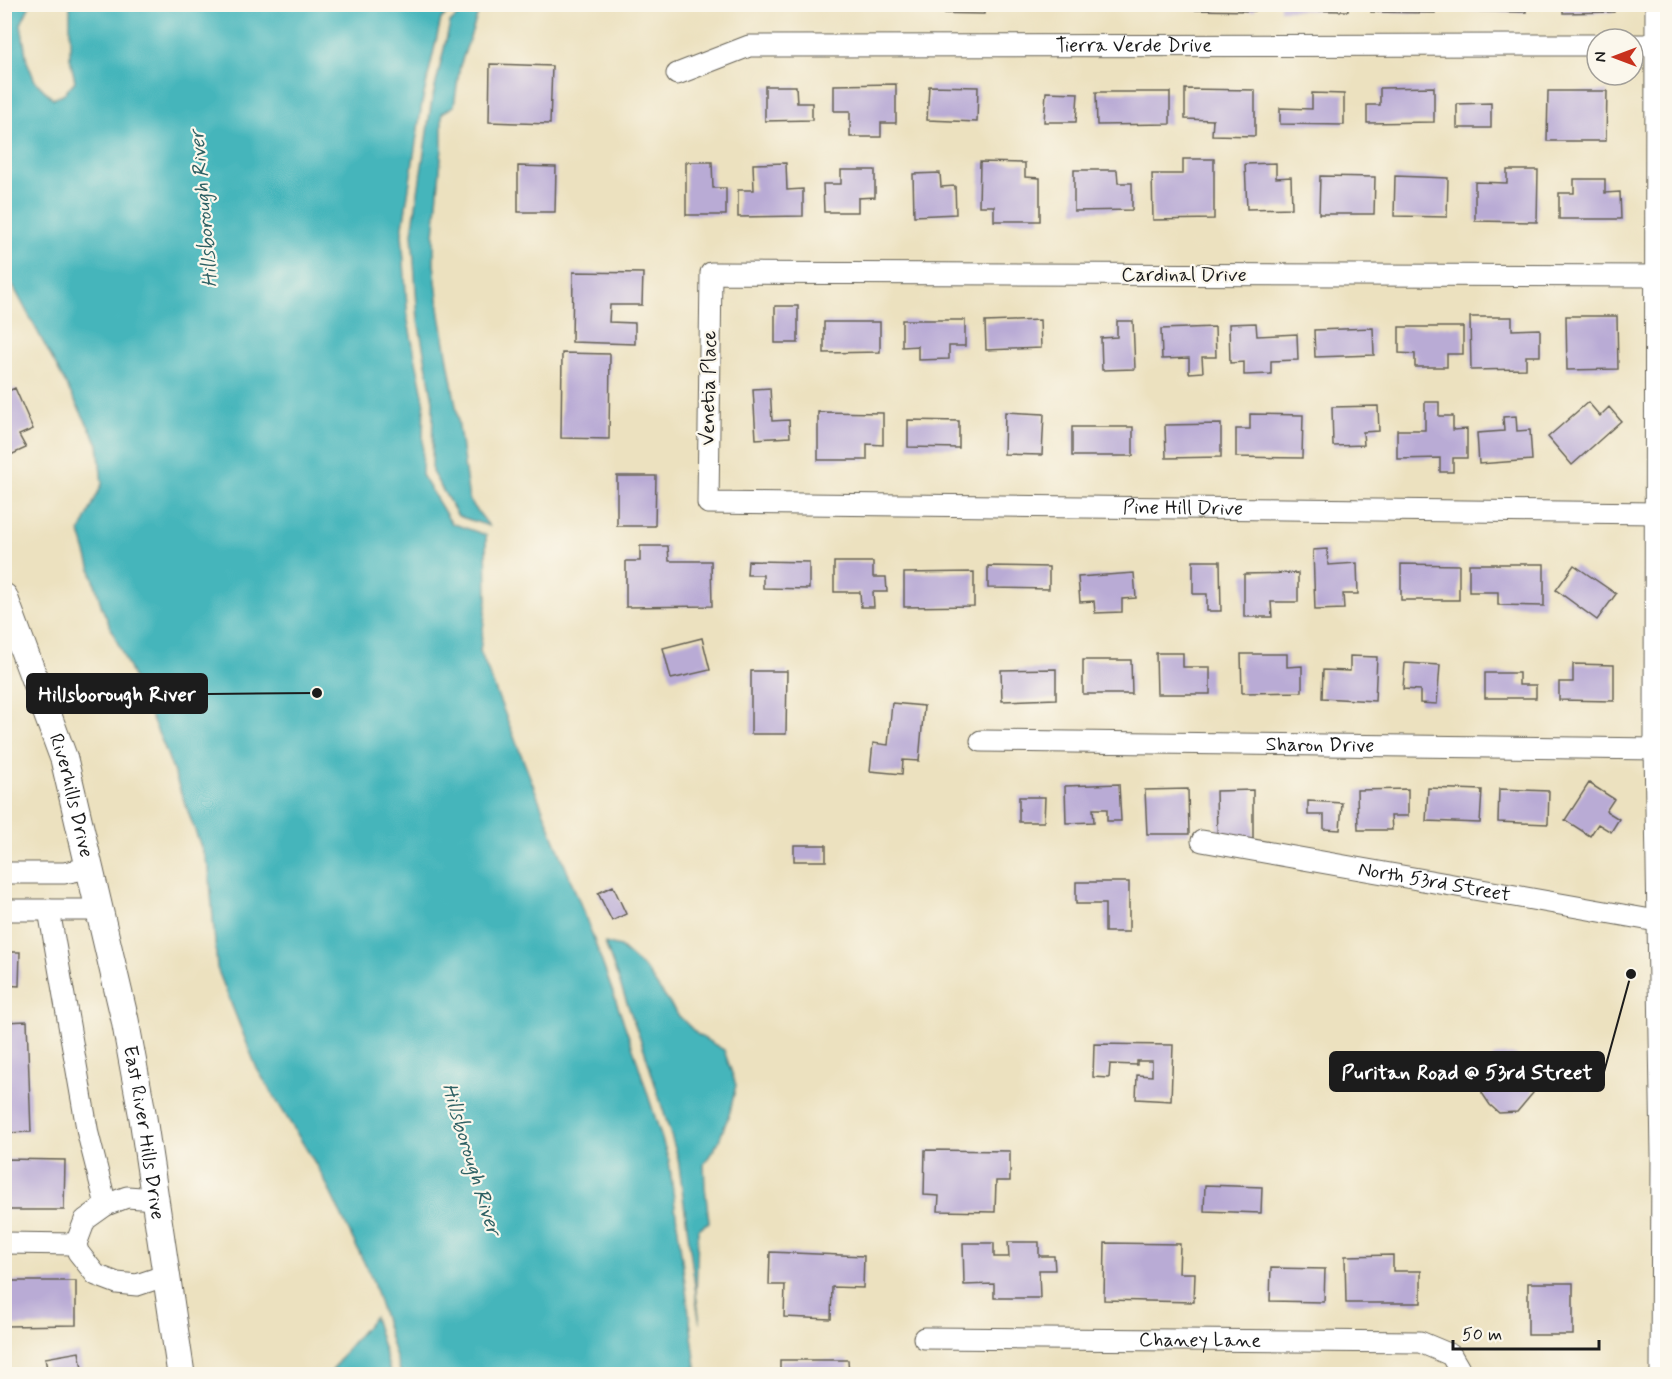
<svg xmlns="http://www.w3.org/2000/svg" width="1672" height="1379" viewBox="0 0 1672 1379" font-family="Mynerve,sans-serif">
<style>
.water{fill:#45b5bb;stroke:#30686c;stroke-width:1.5}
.building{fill:#b9abd5}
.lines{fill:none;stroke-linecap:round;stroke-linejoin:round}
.minor-casing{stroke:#656155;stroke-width:23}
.tertiary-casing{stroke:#656155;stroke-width:29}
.minor{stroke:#fff;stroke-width:21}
.tertiary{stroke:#fff;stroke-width:27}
.labels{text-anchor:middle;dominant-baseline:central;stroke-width:4.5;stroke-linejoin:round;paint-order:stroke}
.street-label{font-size:20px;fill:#1c1c1c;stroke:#fbf7ec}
.water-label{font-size:21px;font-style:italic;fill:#2e6164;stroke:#fbf7ec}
.leader{fill:none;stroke:#1c1c1c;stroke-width:2}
.callout-dot{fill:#1c1c1c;stroke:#fbf7ec;stroke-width:2}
.callout{fill:#1c1c1c;stroke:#1c1c1c;stroke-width:2}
.callout-label{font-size:21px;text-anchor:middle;font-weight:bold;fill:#fff}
</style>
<rect width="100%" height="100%" fill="#fbf7ec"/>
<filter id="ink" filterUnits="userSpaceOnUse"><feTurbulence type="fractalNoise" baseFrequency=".0167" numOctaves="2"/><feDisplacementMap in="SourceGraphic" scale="12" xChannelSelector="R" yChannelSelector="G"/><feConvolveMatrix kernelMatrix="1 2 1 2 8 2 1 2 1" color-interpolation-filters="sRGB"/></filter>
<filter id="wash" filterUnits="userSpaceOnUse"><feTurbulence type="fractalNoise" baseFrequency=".008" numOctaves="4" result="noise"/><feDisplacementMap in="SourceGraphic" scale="24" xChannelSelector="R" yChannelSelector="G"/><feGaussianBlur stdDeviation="1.35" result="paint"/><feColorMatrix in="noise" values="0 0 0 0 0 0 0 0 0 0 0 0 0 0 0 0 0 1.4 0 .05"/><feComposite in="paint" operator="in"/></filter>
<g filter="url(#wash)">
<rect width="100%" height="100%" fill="#ece1bf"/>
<path class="water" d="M4,5H30L21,24L27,61L35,81L53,99L65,93L75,81L70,58V5H456L441,19L422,103L402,233L408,321L424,400L422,475L451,523L486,535L487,600L480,651L589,926L634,1051L669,1161L697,1374H401L372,1279L320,1171L257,1069L217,968L209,869L164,746L102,608L80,532L102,484L98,444L5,271Z
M469,5H481L460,66L454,106L442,113V148L434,236V264L440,315L457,412L469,500L489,526L458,516L432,472L433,401L418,320L412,233L431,105L450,23Z
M605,943L620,947L646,970L677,1014L698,1035L724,1050L736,1085L730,1112L718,1143L704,1164L705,1187L709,1222L698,1229L696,1299L700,1324L678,1158L644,1049Z
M374,1317L391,1374H330L346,1350Z"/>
<g id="blocks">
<path class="building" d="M927,4H985L984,14L927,13Z
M1023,4H1084V7L1023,8Z
M1144,4H1175V7H1144Z
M1191,4H1255V11L1190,10Z
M1280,4H1348V11L1280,10Z
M1372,4H1435V13L1371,12Z
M1452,4H1526V12L1452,11Z
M1563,4H1614V12L1563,13Z
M490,64L552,66L550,124L489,122Z
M896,84V123H881V137H850V111H834V85Z
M765,86H796L797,103H812V120L765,121Z
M929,86L978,87L977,122L927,120Z
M1434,87V122L1367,123V105H1380V88Z
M1185,89L1255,90V136L1212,135L1213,120L1185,119Z
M1548,91H1607L1606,141H1547Z
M1046,92L1078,93L1076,122H1044Z
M1096,92H1170V124L1097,125Z
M1312,93L1344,94V125L1280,124V108L1312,109Z
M1491,103V128H1457V104Z
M1183,159H1214V219L1153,220L1152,174H1183Z
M686,162H712L713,188H726V215H686Z
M980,162L1025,163V177L1040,178V221H994V206H979Z
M786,163L787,190L803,189V216L738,217V190H754L753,164Z
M1276,163V178L1291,177L1292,208L1247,209L1245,164Z
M518,166L556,167L555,212H518Z
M841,170H875V197L858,198V212H824L823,184H841Z
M1074,170H1117L1118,183H1132V210L1074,211Z
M1507,170H1538L1537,222L1475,221V182L1507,183Z
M940,173L941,187L955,186L956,214L914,216L913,174Z
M1320,176L1375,177L1374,214H1319Z
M1395,176L1448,178L1447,217L1394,216Z
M1574,179H1605V193L1620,192L1621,219H1559V193H1574Z
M573,272L643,273L642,305H610L609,322L635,323V344L572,342Z
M775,306H798V343H775Z
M1566,316H1617L1618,369L1567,370Z
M1470,317H1512V330L1540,329V356H1526V369L1471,370Z
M902,320H965V346H949V359L918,360V346L902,347Z
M1040,320L1041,348L986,350L985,322Z
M1117,321H1133L1135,369L1102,370L1101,338L1117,337Z
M824,322H880V352L824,353Z
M1256,323L1257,336L1297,334L1298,360L1271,361V374L1244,375V362L1230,363L1229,324Z
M1215,327L1216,357H1202L1203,372L1189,373V358L1162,359L1161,329Z
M1399,327H1463V354H1447V367H1415V354L1399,353Z
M1373,328L1374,355L1315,357L1314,330Z
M562,353L610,354L609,439L561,438Z
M15,388L33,429L19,435L26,448L4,458V393Z
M770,388L772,421L789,420L790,437L756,439L753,389Z
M1425,402H1439V416H1453V430L1467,429V458H1453V472H1440V458L1397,459V430H1425Z
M1588,402L1600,416L1609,407L1621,421L1572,465L1548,437Z
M1378,406L1379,431L1363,432L1364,445L1333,446L1332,407Z
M818,412L883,413V445L867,444V460H818Z
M1005,412L1044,414L1042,455L1004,454Z
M1250,414L1303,415L1302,458L1236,457V429H1250Z
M1516,416L1517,431L1530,430L1532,460L1479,464L1477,433L1504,431L1503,417Z
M908,420L959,421V448L908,447Z
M1221,424V457L1166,458L1165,425Z
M1072,427H1133V456H1072Z
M617,476H656L655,526H617Z
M640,546H668L669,561H711L712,606L626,607V561H640Z
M1327,549L1328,565L1357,563L1358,594H1343L1344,609L1315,610L1313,550Z
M748,561L809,562V589L763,588V575H747Z
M1193,561H1220L1221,611H1207V594H1193Z
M834,562H873V577H886L887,592H873L874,607H861L860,592H834Z
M1401,564L1459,565V600H1401Z
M1469,564H1544V606L1498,605V592H1469Z
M1574,565L1616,594L1597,620L1556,590Z
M988,566L1049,567V589L988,588Z
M974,572V606L904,607V573Z
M1134,573L1136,598L1122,599V612L1095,613L1094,601L1080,602L1078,577Z
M1298,573V602H1271L1272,617H1244V574Z
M702,638L710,670L671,679L663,648Z
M1156,653H1183V667H1210V694H1157Z
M1241,654H1287V667L1302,666V692L1242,693Z
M1350,656L1377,657L1375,701L1322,698L1323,670L1350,671Z
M1083,660H1131L1132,694H1083Z
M1405,663L1440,665L1437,704L1420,703V690L1403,689Z
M1573,664L1614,665V701L1559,700V682H1573Z
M1056,669V699L1002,701L1001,670Z
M751,671H787L786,734H751Z
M1485,673H1519V685H1536V698H1485Z
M892,703L924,706L919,761L903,760L902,774L870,771L873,743L888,745Z
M1589,783L1614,799L1606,811L1619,819L1611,832L1598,824L1590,836L1565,820Z
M1119,784L1121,821H1107V809H1093L1094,822L1066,823L1065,786Z
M1428,788L1482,790L1480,823L1426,821Z
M1188,789L1189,834H1147L1145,790Z
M1408,789V816H1391L1392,830H1358L1357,790Z
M1499,789L1549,791L1548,824L1498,822Z
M1253,790V839H1217L1216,791Z
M1019,797H1045L1044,822H1019Z
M1308,801L1342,803L1340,830L1324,829V815H1308Z
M794,845H826V861H794Z
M1076,882H1129V932H1105V904H1076Z
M613,886L626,914L612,921L598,893Z
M4,952H20L19,986L4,985Z
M27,1021L31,1132L4,1133V1022Z
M1094,1044L1173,1045L1171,1101L1136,1099L1137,1075L1152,1076V1061H1137V1065L1110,1064L1109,1078L1093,1077Z
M1515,1054L1532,1068L1533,1093L1517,1112L1499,1113L1490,1105L1482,1093L1480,1075L1495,1055Z
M925,1150L1010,1151V1181H996L995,1212L938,1211L939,1196L924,1195Z
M4,1159L65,1160L64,1210H4Z
M1205,1185L1262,1187L1261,1213L1204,1211Z
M1008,1242H1039V1256H1054L1055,1270H1039L1040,1298H994V1284L964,1285L963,1243H994V1257H1009Z
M1105,1243L1180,1244L1179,1273H1195L1194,1302L1104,1300Z
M770,1252L864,1256L863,1288L832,1287L831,1319L784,1317L785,1285H769Z
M1393,1255V1271H1421V1303H1346L1345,1256Z
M1271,1268L1325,1269L1324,1302L1270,1301Z
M4,1281H76V1325L4,1326Z
M1528,1283H1573V1335H1528Z
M79,1352L83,1374H48L45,1358Z
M780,1360H848L849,1374H780Z"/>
</g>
</g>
<g filter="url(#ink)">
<use href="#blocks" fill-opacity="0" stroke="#656155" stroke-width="1.5"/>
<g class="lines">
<defs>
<g id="minor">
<path d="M1633,45H1659"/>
<path id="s1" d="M677,74L749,46L1597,45"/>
<path id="s2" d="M1658,276L711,273L708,503L1658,513"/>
<path id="s3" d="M981,741L1658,749"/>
<path id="s4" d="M1202,841L1668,923"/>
<path d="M4,873H64L89,868"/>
<path d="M4,910H99"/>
<path d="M49,910L88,1134L106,1205"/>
<path d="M155,1199L127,1197L106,1205L85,1220L76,1244L78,1252L96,1275L117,1283L137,1285L167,1275"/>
<path d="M4,1243L76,1244"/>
<path id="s5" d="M924,1338L1420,1342L1451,1355L1462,1374"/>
</g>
<g id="tertiary">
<path d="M1659,4L1658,749L1665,1154L1664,1374"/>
<path id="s6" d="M4,597L64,759L125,1020L143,1118L181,1374"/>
</g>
</defs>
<use href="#minor" class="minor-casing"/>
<use href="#tertiary" class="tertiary-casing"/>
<use href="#minor" class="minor"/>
<use href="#tertiary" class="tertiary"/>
</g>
</g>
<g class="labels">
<g class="street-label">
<text stroke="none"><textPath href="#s1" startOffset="462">Tierra Verde Drive</textPath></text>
<text x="1184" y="275">Cardinal Drive</text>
<text transform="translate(709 388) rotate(-89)">Venetia Place</text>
<text stroke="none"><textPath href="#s2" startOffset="1652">Pine Hill Drive</textPath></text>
<text stroke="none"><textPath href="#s3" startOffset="339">Sharon Drive</textPath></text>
<text stroke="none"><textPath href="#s6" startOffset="210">Riverhills Drive</textPath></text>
<text stroke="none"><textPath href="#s4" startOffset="236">North 53rd Street</textPath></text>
<text stroke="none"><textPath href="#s6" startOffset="555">East River Hills Drive</textPath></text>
<text stroke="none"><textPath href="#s5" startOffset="276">Chaney Lane</textPath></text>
</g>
<g class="water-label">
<text transform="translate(204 209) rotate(-95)">Hillsborough River</text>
<text transform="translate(471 1159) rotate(73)">Hillsborough River</text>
</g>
</g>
<path class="leader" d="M317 693L207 694M1631 974L1604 1072"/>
<g class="callout-dot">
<circle cx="317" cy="693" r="6"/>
<circle cx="1631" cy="974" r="6"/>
</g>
<g class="callout">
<rect x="27" y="674" width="180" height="39" rx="6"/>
<rect x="1330" y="1052" width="274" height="39" rx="6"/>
</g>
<g class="callout-label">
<text x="117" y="701">Hillsborough River</text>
<text x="1467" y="1079">Puritan Road @ 53rd Street</text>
</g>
<rect width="1672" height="1379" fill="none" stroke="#fbf7ec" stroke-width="24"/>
<g transform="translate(1615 57) rotate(270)"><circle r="28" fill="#fbf7ec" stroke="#a29f99" stroke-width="1.5"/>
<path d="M0-4.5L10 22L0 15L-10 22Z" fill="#c8321e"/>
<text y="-9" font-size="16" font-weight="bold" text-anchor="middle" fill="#1c1c1c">N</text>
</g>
<path d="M1453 1340v9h146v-9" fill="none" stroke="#1c1c1c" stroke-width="3"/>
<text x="1462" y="1340" font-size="18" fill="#1c1c1c" stroke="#fbf7ec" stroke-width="4.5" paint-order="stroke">50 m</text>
</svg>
